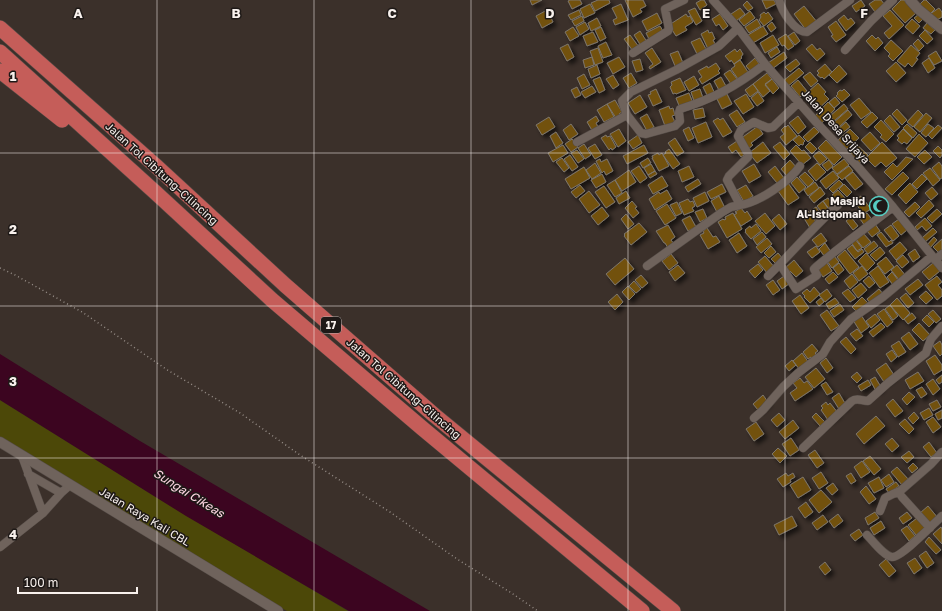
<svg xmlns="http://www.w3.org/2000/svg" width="942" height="611" viewBox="0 0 942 611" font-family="'Golos Text',sans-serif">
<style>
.green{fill:#4c4808}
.water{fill:#3c0520}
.building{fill:#725111;stroke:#7d766b;filter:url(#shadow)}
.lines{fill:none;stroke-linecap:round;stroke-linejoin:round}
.minor-casing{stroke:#554c47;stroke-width:9}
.tertiary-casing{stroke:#554c47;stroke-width:11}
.motorway-casing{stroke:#554c47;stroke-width:16}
.path{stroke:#968d87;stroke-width:1.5;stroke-dasharray:1 3;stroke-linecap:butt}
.minor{stroke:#6f635c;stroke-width:8}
.tertiary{stroke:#6f635c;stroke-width:10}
.motorway{stroke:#c55d59;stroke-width:15}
.grid{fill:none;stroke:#f8f1ed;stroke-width:1;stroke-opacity:0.55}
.labels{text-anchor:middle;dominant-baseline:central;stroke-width:3;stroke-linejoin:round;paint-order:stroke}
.shield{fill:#1e1917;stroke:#b7b0ad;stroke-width:1}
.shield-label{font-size:10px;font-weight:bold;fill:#f8f1ed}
.street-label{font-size:11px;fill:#f8f1ed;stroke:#1e1917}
.poi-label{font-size:11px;font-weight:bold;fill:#f8f1ed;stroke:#1e1917;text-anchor:end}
.water-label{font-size:12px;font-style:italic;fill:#ffd7e4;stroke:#1e1917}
.grid-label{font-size:13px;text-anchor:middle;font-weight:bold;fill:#f8f1ed;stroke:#1e1917;stroke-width:3;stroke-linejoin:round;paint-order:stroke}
</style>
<defs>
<filter id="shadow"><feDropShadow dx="3.5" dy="3.5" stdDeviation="2" flood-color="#0009"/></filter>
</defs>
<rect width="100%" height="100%" fill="#3b302a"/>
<path class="green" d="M0,400L159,499L348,611H287L202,562L120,509L0,437Z"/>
<path class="water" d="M0,354L140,441L430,611H349L186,516L0,400Z"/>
<path class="building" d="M530,0H542L532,5Z
M570,0H580L582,4L572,9L568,1Z
M598,0H609L610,3L595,11L591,3Z
M625,0H643L646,6L640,9L642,12L633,17Z
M701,0H704L707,5L700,10L696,3Z
M762,0H774L776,4L766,9Z
M861,0L865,6L856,12L852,6Z
M875,0H881L885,5L875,12L869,4Z
M901,0H904L916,13L905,23L892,9Z
M924,0H926L935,9L929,15L919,5Z
M747,1L753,8L748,11L743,5Z
M590,4L595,13L584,18L580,9Z
M621,4L628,20L615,25L613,20L617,18L612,8Z
M804,6L817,22L806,30L794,14Z
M695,8L702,21L696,25L688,11Z
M740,8L745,14L736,21L731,14Z
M939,8L942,12V17L935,21L930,14Z
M547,10L553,22L542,28L536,16Z
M579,10L581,15L571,20L568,15Z
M890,10L904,25L889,39L884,33L892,26L883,16Z
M750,11L755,18L744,26L739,20Z
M764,12L766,14L768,12L773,19L764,26L759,20L761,17L760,15Z
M657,13L662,23L647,31L642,21Z
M686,14L688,17L690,16L693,22L685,27L687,30L676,36L669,25Z
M720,14L728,26L723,30L719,24L716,26L712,19Z
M844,15L848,20L851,18L855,23L846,31L838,20Z
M918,15L923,19L919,23L914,18Z
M582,16L584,21L575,26L572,21Z
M597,18L601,26L591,31L588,23Z
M757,19L761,26L749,33L745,27Z
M912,19L920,26L913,34L905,27Z
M836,21L846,35L836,42L831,36L833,35L828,27Z
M585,22L589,29L580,35L576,27Z
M772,22L776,28L771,32L767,26Z
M927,23L935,30L931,34L923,28Z
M660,26L663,31L649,39L646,33Z
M763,26L768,34L753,43L748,35Z
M573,27L579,36L570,41L565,32Z
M601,27L606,38L600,41L595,30Z
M708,30L709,33L712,32L715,39L713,40L716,46L708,49L701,34Z
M925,30L933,39L927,44L919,36Z
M640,31L647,42L641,46L634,35Z
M593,32L598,42L587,46L583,36Z
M794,32L800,41L795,45L788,36Z
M786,34L794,46L788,50L784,45L782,46L778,39Z
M630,35L639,47L633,51L624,39Z
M773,35L779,45L765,53L760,43Z
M872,35L876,39L878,37L883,43L875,51L866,41Z
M700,38L707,51L698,56L691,42Z
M918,39L924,46L919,51L913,44Z
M891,40L903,51L893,61L888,56L890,54L884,48Z
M606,42L612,55L603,58L598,46Z
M568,44L574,57L567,61L560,48Z
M812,44L817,50L820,48L825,54L817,61L806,49Z
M911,45L920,53L916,58L918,59L912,67L908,63L905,67L897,61Z
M777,47L780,52L771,58L768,53Z
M598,48L603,62L595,65L590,51Z
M652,48L661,62L650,69L649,67L653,64L645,53Z
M735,49L737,52L740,49L743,54L741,57L742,58L734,64L731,60L730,62L725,56Z
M678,51L683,63L675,66L670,54Z
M936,51L942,61L934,65L928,56Z
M784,52L787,58L772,69L768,63Z
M592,57L594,65L585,68L583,60Z
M619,57L625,67L613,74L607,63Z
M755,58L760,65L751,72L746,66Z
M929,58L935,68L928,73L922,63Z
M640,59L643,70L636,72L632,61Z
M796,59L800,64L790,72L785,67Z
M740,60L748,72L738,79L731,69L735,66L734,64Z
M896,62L906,73L896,82L886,71Z
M716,63L720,69L718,71L720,73L702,84L699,79L702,77L698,71L707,66L708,68Z
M825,64L832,72L824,79L822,77L821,78L817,75L819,73L817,71Z
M597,65L600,74L591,78L588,69Z
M839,65L847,74L837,83L829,75Z
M799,68L804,73L787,87L783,81Z
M730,70L737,79L731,84L724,74Z
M810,72L818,81L811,87L803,77Z
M631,73L637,83L629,88L623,78Z
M767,73L772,79L765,85L770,91L763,97L753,84Z
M584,74L590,85L582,89L577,78Z
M613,75L619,85L613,89L606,79Z
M694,76L699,85L689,91L684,82Z
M600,77L605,90L599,93L593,80Z
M721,77L727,88L720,92L714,81Z
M680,78L686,90L676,94L675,93L673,94L670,87L672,85L671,82Z
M772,79L779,88L773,94L765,84Z
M798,80L807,91L800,97L791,86Z
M710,83L715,94L708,97L703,87Z
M818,83L826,92L824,94L829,99L816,111L810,104L815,100L808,92Z
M753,84L758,91L750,97L745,90Z
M592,86L596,92L585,98L581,92Z
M577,87L581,95L575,98L571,90Z
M656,89L662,102L653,106L648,95L651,94L650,92Z
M700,89L703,98L694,101L691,92Z
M844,89L850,95L842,102L836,96L838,94L837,93L840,90L842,91Z
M758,92L764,101L757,106L751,98Z
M689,93L693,103L680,108L676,98Z
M727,94L732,104L722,109L717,99Z
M746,94L754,107L743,114L734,101Z
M640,95L647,107L635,114L628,103Z
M835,97L840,103L834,108L829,102Z
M859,98L871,112L861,119L850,105Z
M615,100L622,112L619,114L620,115L616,118L607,104Z
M828,102L835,109L821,124L814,117Z
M607,104L614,117L604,122L597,110Z
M844,104L848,109L834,121L830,116Z
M669,106L670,109L673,108L675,115L672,116L675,122L665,126L659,110Z
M703,108L705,117L695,119L693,110Z
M897,109L907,120L902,125L892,114Z
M737,110L745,122L737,127L729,115Z
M848,110L852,115L838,128L833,123Z
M918,110L923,115L913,127L907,122Z
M872,112L878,118L867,128L861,122Z
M926,113L932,118L920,132L914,127Z
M647,114L654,127L647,131L640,118Z
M890,115L900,127L894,132L884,121Z
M596,116L599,121L596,123L599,129L593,132L587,122Z
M798,116L806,127L798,134L789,123Z
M549,117L555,127L542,135L536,125Z
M718,118L720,120L723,118L732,132L723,137L713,121Z
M881,120L894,134L886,142L880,137L882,135L874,127Z
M706,122L712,137L698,143L692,128Z
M846,122L850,127L841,134L837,130Z
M571,124L578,134L569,140L563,130Z
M907,124L917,133L913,138L903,128Z
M928,124L934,128L926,137L921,133Z
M788,125L797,136L786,145L780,137L784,134L781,130L785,126L786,127Z
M938,125L942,128L932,139L928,135Z
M758,126L763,134L751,143L753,145L747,150L740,139Z
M689,127L694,138L688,141L683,130Z
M814,127L819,132L808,142L803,137Z
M619,129L626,141L618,147L610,134Z
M850,129L859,138L846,150L838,140Z
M903,129L912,138L907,144L904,142L902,144L897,140L899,138L897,136Z
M556,132L563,143L556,148L550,136Z
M870,132L880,143L871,151L861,140Z
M919,134L928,143L915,157L906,149Z
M606,135L607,137L610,136L616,147L612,150L611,148L609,150L601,138Z
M638,135L642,143L633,149L628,142Z
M799,135L805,141L803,143L804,144L802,145L801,144L799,146L793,140Z
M675,138L684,152L677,156L668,143Z
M572,139L578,147L571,152L565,144Z
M826,140L842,157L834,165L818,148Z
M737,141L746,154L741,157L736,150L732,153L728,147Z
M763,142L771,153L757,163L749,153Z
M780,142L790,154L784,160L773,147Z
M810,142L817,149L812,154L805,147Z
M882,142L897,158L886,167L881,162L875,167L866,158Z
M584,144L591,155L585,159L578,148Z
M595,144L602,155L595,159L588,148Z
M856,144L868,155L860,163L848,152Z
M563,145L568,153L553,162L548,153Z
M644,145L648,153L627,164L623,156Z
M796,145L802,151L804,150L811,158L802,165L790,151Z
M938,146L942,150V155L940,158L933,151Z
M669,149L680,164L673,169L663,155L666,153L665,152Z
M577,150L584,159L578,163L571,153Z
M925,150L932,157L924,164L917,157Z
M819,151L827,159L820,165L813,156Z
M658,153L659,155L662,153L669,166L659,171L652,158H653L652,156Z
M570,155L578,167L572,171L564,159Z
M906,157L913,159L892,180L884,172L893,163L897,167Z
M562,158L569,168L564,172L556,162Z
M648,158L651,163L643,168L640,163Z
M600,159L601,162L607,159L613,171L606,175L604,171L602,173L596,161Z
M844,159L849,165L837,174L832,168Z
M790,160L797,168L787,176L781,169Z
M829,160L833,166L827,171L822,165Z
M939,162L942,166V178L940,179L932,168Z
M595,163L601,173L592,179L586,170Z
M817,163L826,172L816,181L808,171Z
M651,164L655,171L648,175L644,168Z
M754,164L761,176L749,183L742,171Z
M639,166L647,178L640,183L631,171Z
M689,166L694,177L682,182L678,171Z
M775,166L784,178L777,183L768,172Z
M849,166L853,171L842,180L837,175Z
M584,167L590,178L571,189L565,179Z
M930,168L940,180L933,186L923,173Z
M629,170L636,182L622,191L615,180Z
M655,171L657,174L650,178L648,175Z
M833,171L839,178L826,189L820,181Z
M805,172L814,181L808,187L799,177Z
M853,172L863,184L855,190L845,178Z
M903,172L909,178L892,195L885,189Z
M602,174L606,182L596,188L591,180Z
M922,174L927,179L917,189L912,184Z
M662,176L668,186L653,194L648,185Z
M797,177L806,187L799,193L791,183Z
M698,179L701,184L688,192L685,187Z
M615,180L622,193L615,197L607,185Z
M839,180L843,184L833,193L829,189Z
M815,182L819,188L808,196L804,190Z
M788,183L799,198L788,205L778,191Z
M910,183L918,192L906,204L898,195Z
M722,184L726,192L711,199L707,192Z
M844,184L852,192L847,197L839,189Z
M580,185L585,191L576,198L571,192Z
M746,185L753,196L744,202L737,190Z
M604,186L615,202L606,208L595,192Z
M820,187L825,194L814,203L809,197Z
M932,187L938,194L931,200L925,193Z
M667,190L672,199L655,210L649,199L659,192L660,194Z
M838,190L845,198L840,203L832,195Z
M589,191L600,205L589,213L579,199Z
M626,191L630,198L619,204L616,198Z
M705,192L709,201L697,207L693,198Z
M719,196L726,210L718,214L711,201Z
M861,196L871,209L863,214L854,201Z
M881,197L890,207L878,216L869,206Z
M828,198L834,206L829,210L823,201Z
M688,199L690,202L693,201L695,206L692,208L694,211L684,215L679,203Z
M929,200L934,206L921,218L916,213Z
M632,201L637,207L635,208L639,213L633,218L625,208Z
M823,201L830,210L824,215L817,206Z
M677,202L682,213L676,216L670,205Z
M915,202L920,207L909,217L904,212Z
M667,204L676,218L665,225L656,211Z
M602,207L609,216L598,225L591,216Z
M816,207L823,217L817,221L810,211Z
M741,208L745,213L747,211L752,219L741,226L734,215L737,213L735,212Z
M703,209L707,218L700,222L695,212Z
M937,209L942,214L932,223L927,218Z
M808,211L817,223L810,228L802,215Z
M733,213L742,229L727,238L718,222L723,219L724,220L726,219L725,217Z
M765,213L775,226L766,234L755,221Z
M867,213L873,221L865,226L860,219Z
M626,214L634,224L628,229L621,219Z
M779,214L787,224L780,230L772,220Z
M690,216L696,227L688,231L682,220Z
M851,217L858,226L853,230L846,221Z
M925,218L932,226L926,231L922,226L917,230L915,227Z
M899,219L907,230L901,235L892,224Z
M639,223L647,232L631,245L624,236L625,235L624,234Z
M756,224L761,231L751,239L745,232L746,231L745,230L750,226L751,228Z
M875,224L880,231L872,237L867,231Z
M668,225L675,237L671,240L674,244L668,248L665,243H664L656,231Z
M891,225L899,236L893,241L884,230Z
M707,228L713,237L716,236L720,242L708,249L700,235L704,233L703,231Z
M933,228L937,232L925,242L922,238Z
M762,232L766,237L757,245L753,239Z
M881,232L889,242L891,240L893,243L886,247L877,235Z
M739,233L747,246L737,253L729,240Z
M821,233L827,241L818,247L812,240Z
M863,233L871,242L863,248L856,239Z
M934,237L937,240L930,248L927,245Z
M767,238L772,244L761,253L756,247Z
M855,239L862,248L857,251L851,242Z
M942,239V254L941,255L933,247Z
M874,241L878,246L868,254L864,249Z
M900,242L907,250L896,260L889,251Z
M825,243L831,252L825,257L819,249Z
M852,245L858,252L862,249L864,252L855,259L847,249Z
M771,246L776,252L769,258L764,253Z
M816,246L820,252L812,258L807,252Z
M880,247L885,253L876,261L870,255Z
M915,249L920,257L913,262L908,254Z
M845,250L859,267L850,274L837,257Z
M778,253L783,259L777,265L771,259Z
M866,253L875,263L867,271L858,261Z
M671,254L678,263L669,270L662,261Z
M903,255L909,262L902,268L896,261Z
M765,256L775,268L768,274L758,262Z
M834,256L839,262L832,268L827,261Z
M886,257L894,267L885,274L877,264Z
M625,258L634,269L615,285L606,274Z
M794,260L803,271L796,277L790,271L787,273L784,269Z
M827,263L832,271L823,277L818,270Z
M839,263L844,270L838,275L833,268Z
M933,263L940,271L929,280L922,272Z
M758,264L763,270L755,278L749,271Z
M678,265L685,273L675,281L669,272Z
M897,265L906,276L900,281L891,270Z
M862,266L868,274L859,281L853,273Z
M878,266L889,282L880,288L869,273Z
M833,272L838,277L829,284L825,279Z
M892,272L898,280L893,285L887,277Z
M852,274L858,282L850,289L844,281Z
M641,275L648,283L642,288L635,280Z
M784,276L790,283L782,289L777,281Z
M869,276L875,283L869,288L863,281Z
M937,276L942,282L938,285L942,290V296L937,300L925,285Z
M918,279L923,285L910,295L905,289Z
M773,280L780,290L773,295L766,285Z
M634,281L641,289L636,293L629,286Z
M861,283L867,290L858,298L852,290Z
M628,286L635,294L629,300L622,292Z
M814,287L820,294L810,303L804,297L805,296L802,293L807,289L810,292Z
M827,289L832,296L825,302L819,295Z
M848,289L856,298L850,302L842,293Z
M879,289L883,294L871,304L867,299Z
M926,291L933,298L926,304L919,297Z
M906,293L914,303L908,308L900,298Z
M617,294L623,302L615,310L608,302Z
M800,295L809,308L801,314L792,301Z
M862,297L868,303L858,313L852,307Z
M821,298L824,302L819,306L816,302Z
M835,298L839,303L829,309L826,304Z
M897,298L910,313L903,320L890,305Z
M840,304L844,310L834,317L830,311Z
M890,305L898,316L893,320L885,309Z
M884,309L893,322L887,327L877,314Z
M827,310L839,326L831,331L820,315Z
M933,310L941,319L936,323L928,314Z
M912,313L916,318L908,324L904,319Z
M875,314L880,320L871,328L866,321Z
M861,315L869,327L861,333L853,320Z
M927,315L934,322L929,327L922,320Z
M881,323L885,327L873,337L869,332Z
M919,323L930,335L923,341L912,330Z
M857,329L863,336L856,341L850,334Z
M909,332L918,344L910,350L901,338Z
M846,337L856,349L851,354L840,342Z
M899,341L906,352L898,357L891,346Z
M940,341L942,345V354L940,356L933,346Z
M812,344L818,351L815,353L818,356L813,360L811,357L808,359L803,352Z
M892,350L897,357L891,362L886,354Z
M802,353L809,363L800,370L793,361Z
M935,355L942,365V370L934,375L926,361Z
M826,358L833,368L827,373L820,363Z
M792,360L796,365L789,371L785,366Z
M886,363L894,375L884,382L876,370Z
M816,368L825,379L814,388L805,377Z
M857,372L862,378L857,383L851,377Z
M918,372L924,381L910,389L905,380Z
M942,375V382L939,384L936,380Z
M875,377L881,387L876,391L870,380Z
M800,378L804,383L807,381L813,389L795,401L790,393L797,388L793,383Z
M933,379L940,389L933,395L926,384Z
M868,380L871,385L861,391L858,386Z
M826,382L833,392L827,395L821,385Z
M922,387L927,394L921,398L916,390Z
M909,392L915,397L907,405L902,399Z
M839,393L846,405L839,409L832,398Z
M763,395L768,402L758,410L753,404Z
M893,399L903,411L895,417L886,405Z
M937,400L941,407L933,411L929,404Z
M826,402L828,405L830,403L838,413L828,420L821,410L823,408L821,406Z
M929,408L933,415L924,420L920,413Z
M942,410V418L938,420L935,414Z
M914,412L919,418L913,424L908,418Z
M779,413L785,420L777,427L771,420Z
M816,413L825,422L820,426L812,417Z
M876,416L885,426L864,444L856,434Z
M933,417L941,427L933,433L926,422Z
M905,419L914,429L909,434L899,424Z
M793,420L799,428L785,439L779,432Z
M756,422L764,434L754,441L746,429Z
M791,438L799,450L790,456L782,444Z
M892,438L899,446L892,452L885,444Z
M929,442L937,453L931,457L923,447Z
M778,448L787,456L780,463L772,454Z
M815,450L824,463L817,468L808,455Z
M909,451L914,457L907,463L901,457Z
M870,456L881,469L874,475L863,461Z
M862,461L870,472L861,478L854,467Z
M913,463L918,468L912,473L908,468Z
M897,467L909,480L902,485L891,472Z
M821,472L828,483L819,489L812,478Z
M786,473L788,476L793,473L795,477L790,480L791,482L783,487L777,479Z
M851,473L856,481L851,484L846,476Z
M889,474L894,482L886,487L881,480Z
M803,477L811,490L798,498L790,485Z
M879,477L884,488L874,493L868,483Z
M896,482L899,486L889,493L886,489Z
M833,483L838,490L832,495L826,488Z
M866,486L876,499L869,504L860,492Z
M821,490L832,502L819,513L809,500Z
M806,502L813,512L805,518L798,508Z
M928,506L938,518L930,524L920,513Z
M875,512L879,518L868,525L865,518Z
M907,512L912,518L903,524L899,518Z
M838,514L843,521L834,528L829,521Z
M823,515L828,522L817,530L812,523Z
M792,516L797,526L779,535L774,525Z
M917,518L925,528L916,535L908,525Z
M881,521L885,528L874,535L870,528Z
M907,526L915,536L909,541L901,530Z
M941,527L942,529V544L933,534Z
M859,529L863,535L855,541L850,535Z
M929,537L941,550L936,554L925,542Z
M926,551L934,563L927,568L919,556Z
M915,558L922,568L914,574L907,563Z
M886,559L896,571L889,577L879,565Z
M825,562L831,570L825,575L819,567Z"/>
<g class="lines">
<defs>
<path id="minor" d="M713,0L738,28L765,64L816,122L859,168L893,207L942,268
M779,0C782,11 794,32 807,32L850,0
M738,28L719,46L676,70L631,92L622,101L627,115L641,133L646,134L675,126L680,121L679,113L680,109C713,99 738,85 765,64
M845,50L871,21L893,0
M633,53L668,31L669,29L665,9L684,0
M799,102L773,127L768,128L754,122L741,130L738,136L748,154V157L729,176L727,180L740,205C758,203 790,181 800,166
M577,142L627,115
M935,260L942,254
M780,264L796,289L816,276L817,275L814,269L816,267C841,246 867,227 893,207
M647,266L721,213L731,207L740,205
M768,276C792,253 813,227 838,205
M754,418L763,410L783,387L798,373L823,354L830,342L851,319L883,297L932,256
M803,448L852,401C857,397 862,401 868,401L888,383L926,353L928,347L931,339L942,326
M22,456L43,513
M28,474L61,493
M880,511L885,498L893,494L900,491
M930,528L902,497L899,492L931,464L942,452
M867,535C873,541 884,556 892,557C901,558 934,523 942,516
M0,547L43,513L61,493L70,485"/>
<path id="tertiary" d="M910,0L918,9L942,29
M0,442L278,611"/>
<path id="motorway" d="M0,28L156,166L285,285L434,415L673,611
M0,52L156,193L272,300L422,428L642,611
M0,71L62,120"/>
</defs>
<use href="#minor" class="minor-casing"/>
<use href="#tertiary" class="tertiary-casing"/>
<use href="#motorway" class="motorway-casing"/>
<path class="path" d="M0,268L15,275L82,312L169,371L240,413L300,455L390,512L457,559L513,594L538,611"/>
<use href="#minor" class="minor"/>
<use href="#tertiary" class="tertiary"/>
<use href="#motorway" class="motorway"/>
</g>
<path class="grid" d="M157,0V611M314,0V611M471,0V611M628,0V611M785,0V611M0,153H942M0,306H942M0,458H942"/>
<defs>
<symbol id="mosque-ring" viewBox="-11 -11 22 22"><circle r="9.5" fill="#1e1917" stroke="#56cec3" stroke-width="1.5"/><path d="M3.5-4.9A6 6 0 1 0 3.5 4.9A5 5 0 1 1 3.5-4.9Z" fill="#56cec3"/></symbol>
</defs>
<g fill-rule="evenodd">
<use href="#mosque-ring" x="868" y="195" width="22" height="22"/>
</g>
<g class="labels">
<rect class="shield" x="321" y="317" width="20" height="16" rx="3"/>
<g class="shield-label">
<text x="331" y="325">17</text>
</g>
<g class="street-label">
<text transform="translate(836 126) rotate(48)">Jalan Desa Srijaya</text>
<text transform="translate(162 173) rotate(42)">Jalan Tol Cibitung–Cilincing</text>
<text transform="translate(404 388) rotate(41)">Jalan Tol Cibitung–Cilincing</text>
<text transform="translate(145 516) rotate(31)">Jalan Raya Kali CBL</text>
</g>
<g class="poi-label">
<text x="865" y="200">Masjid<tspan x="865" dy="13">Al-Istiqomah</tspan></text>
</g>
<g class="water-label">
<text transform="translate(189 493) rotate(32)">Sungai Cikeas</text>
</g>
</g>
<g class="grid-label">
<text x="78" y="18">A</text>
<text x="236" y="18">B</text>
<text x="392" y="18">C</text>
<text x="550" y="18">D</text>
<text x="706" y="18">E</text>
<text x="864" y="18">F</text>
<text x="13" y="81">1</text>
<text x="13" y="234">2</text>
<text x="13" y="386">3</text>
<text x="13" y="539">4</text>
</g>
<path d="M18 587v6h119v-6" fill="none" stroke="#f8f1ed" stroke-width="2"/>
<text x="24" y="587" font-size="12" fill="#f8f1ed" stroke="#1e1917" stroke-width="3" paint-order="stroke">100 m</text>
</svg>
